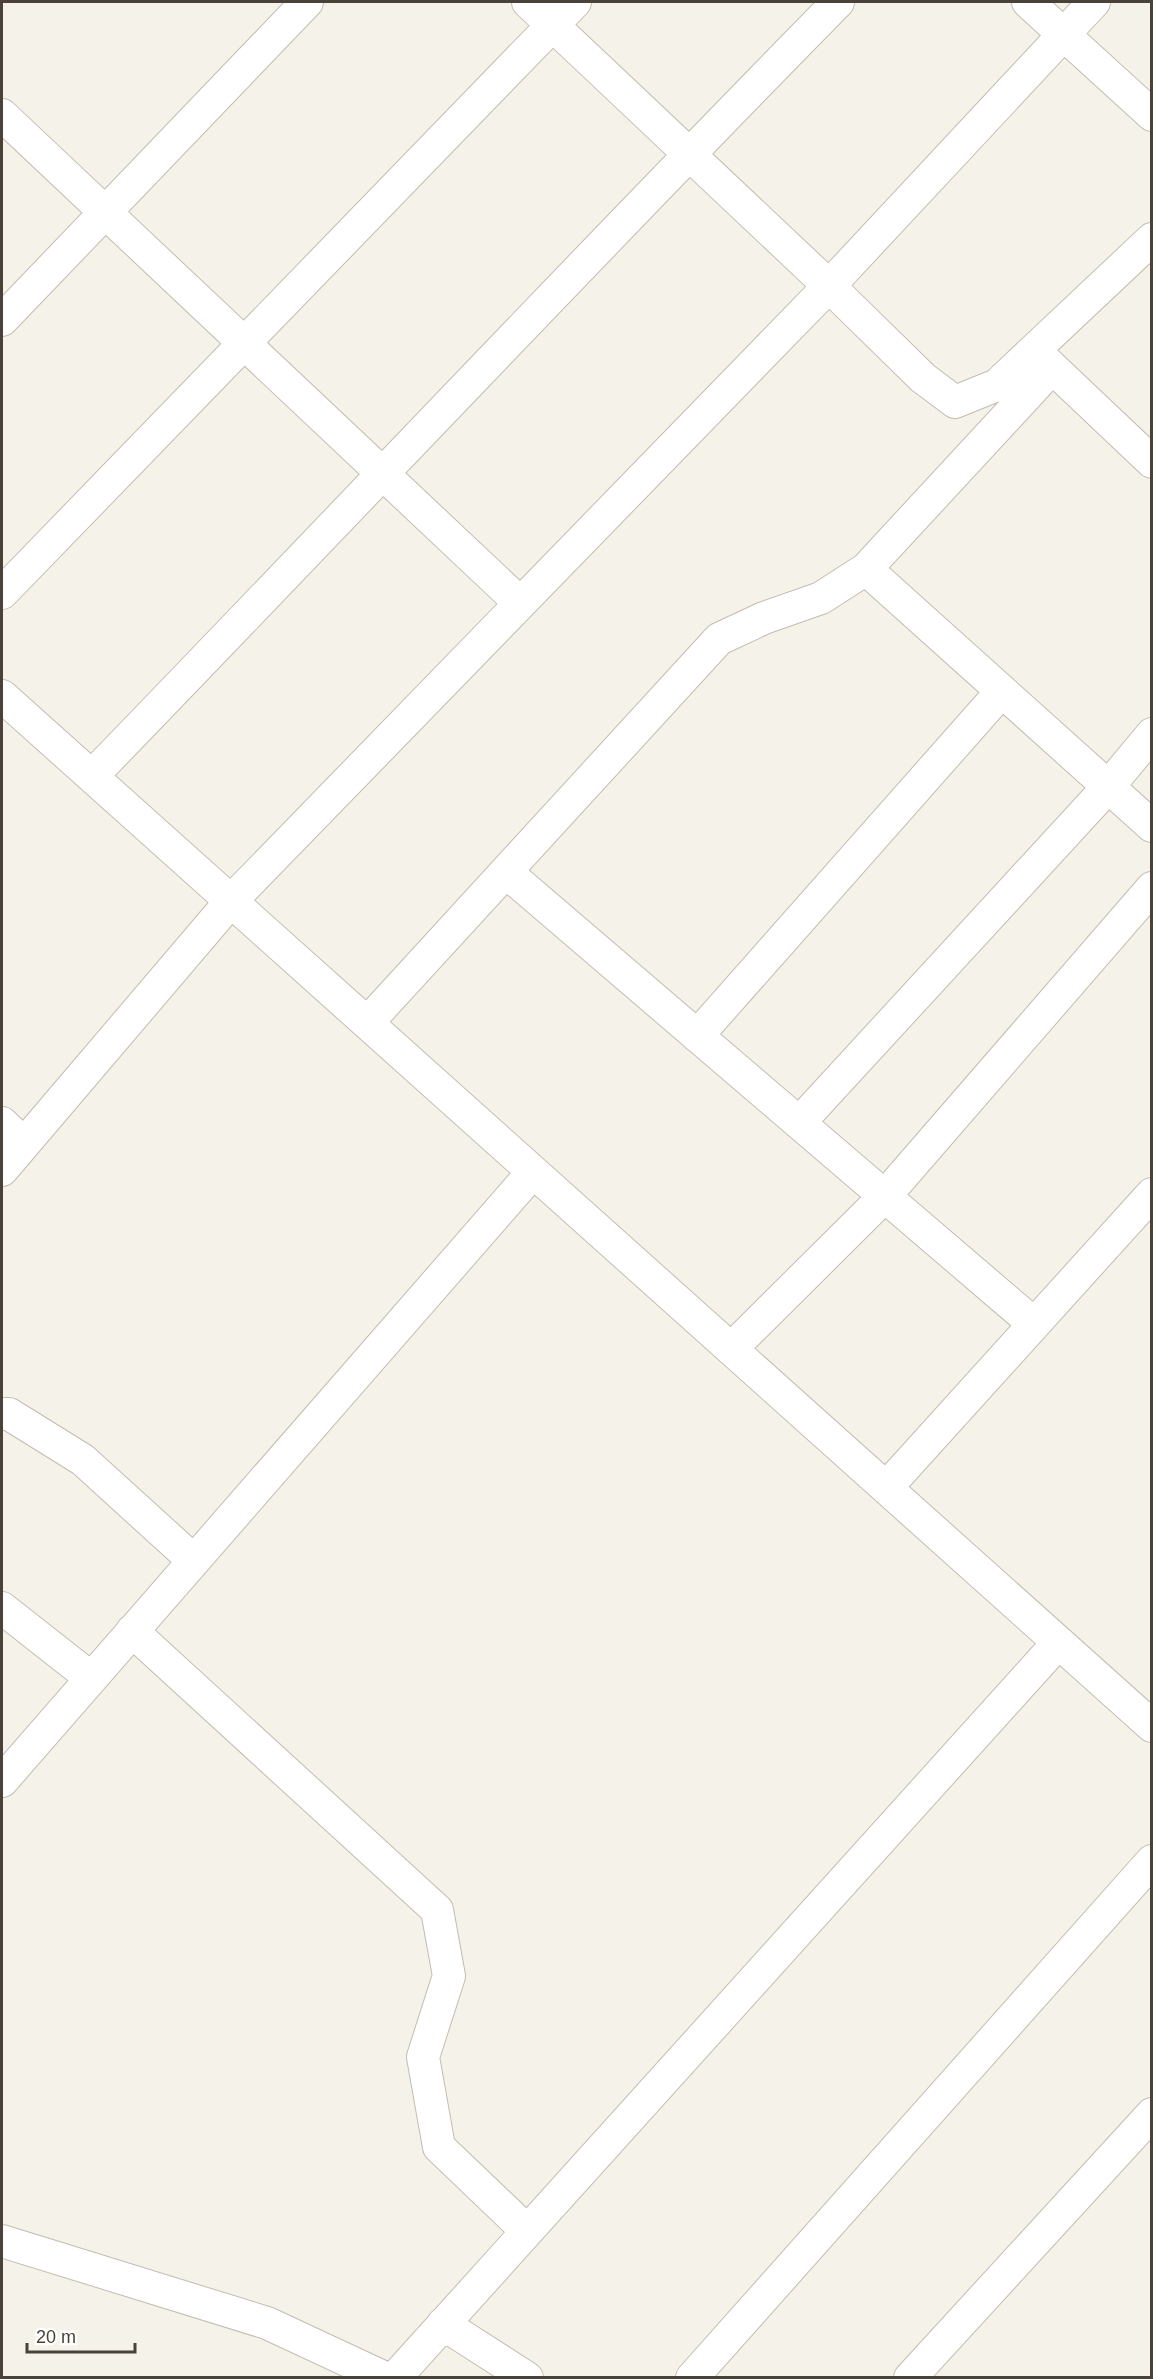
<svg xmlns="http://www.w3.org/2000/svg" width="1153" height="2379" viewBox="0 0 1153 2379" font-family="Arial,sans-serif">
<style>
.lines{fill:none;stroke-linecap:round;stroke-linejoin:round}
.minor-casing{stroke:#c4bcaf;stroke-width:34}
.minor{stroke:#fff;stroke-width:32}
</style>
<rect width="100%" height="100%" fill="#f5f2ea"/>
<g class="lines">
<defs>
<path id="minor" d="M528,2L829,286L923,378L955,402L997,385L1152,239
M1028,2L1152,115
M2,115L520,603
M2,320L307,2
M1037,353L1152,462
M866,569L1152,826
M2,593L575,2
M2,696L1152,1726
M92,776C341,519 587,257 838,2
M506,872L1034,1324
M367,1023L719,639L764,618L821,598L866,569L1052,368
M697,1036L1002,691
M2,1123L24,1144
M799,1123L1108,787L1152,734
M2,1170L231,901L829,286L1094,2
M731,1349L885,1196L1152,888
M2,1414H9L83,1460L194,1561
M886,1488L1152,1194
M2,1608L91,1678
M132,1631L437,1910L449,1976L423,2057L439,2147L527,2231
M2,1781L533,1172
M2,2241L267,2323L385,2378
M443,2324L527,2378
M395,2378L1058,1643
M692,2378L1152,1861
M910,2378L1152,2114"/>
</defs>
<use href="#minor" class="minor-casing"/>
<use href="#minor" class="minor"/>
</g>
<rect width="1153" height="2379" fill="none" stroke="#4a4238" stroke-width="6"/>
<path d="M27 2343v9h108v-9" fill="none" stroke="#4a4238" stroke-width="3"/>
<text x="36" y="2343" font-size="18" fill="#4a4238" stroke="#ffffff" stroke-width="4.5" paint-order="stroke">20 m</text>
</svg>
